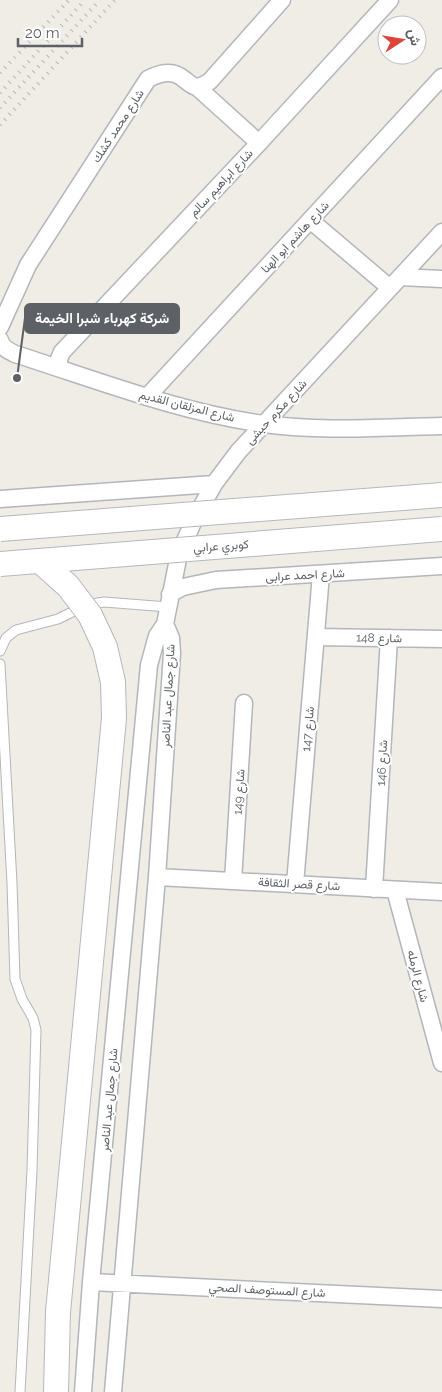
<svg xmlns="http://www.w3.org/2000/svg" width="442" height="1392" viewBox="0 0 442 1392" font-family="Raleway,Vazirmatn,sans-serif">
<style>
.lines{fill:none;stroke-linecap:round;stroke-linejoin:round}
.service-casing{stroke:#b3b6ba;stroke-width:11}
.minor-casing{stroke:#b3b6ba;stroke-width:19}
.secondary-casing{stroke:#b4b8bc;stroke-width:26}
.service{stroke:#fff;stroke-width:9}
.minor{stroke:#fff;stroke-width:16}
.secondary{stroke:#fff;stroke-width:24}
.rail{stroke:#b4b5b5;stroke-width:4;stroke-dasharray:1 6;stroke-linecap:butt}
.secondary-bridge-casing{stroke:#b4b8bc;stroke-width:26;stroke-linecap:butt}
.secondary-bridge{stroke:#fff;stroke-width:24}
.labels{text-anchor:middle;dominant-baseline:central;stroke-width:4;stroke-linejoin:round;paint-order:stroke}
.street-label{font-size:12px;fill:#5d6165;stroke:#fff}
.leader{fill:none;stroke:#5d6165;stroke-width:2}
.callout-dot{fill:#5d6165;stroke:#fff;stroke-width:2}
.callout{fill:#5d6165;stroke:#5d6165;stroke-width:2}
.callout-label{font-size:14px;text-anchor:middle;font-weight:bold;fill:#fff}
</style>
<rect width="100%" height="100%" fill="#efede6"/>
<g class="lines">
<defs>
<path id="service" d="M0,651L6,638L16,630L58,619L86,605L104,602L168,607
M0,664L12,883L15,979L22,999L33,1018L36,1030L32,1170L20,1392"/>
<path id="minor" d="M197,87L259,143
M310,220L390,288
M400,277L442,279
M0,327L28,265L148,79C156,75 165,71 175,74C190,79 191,95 210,81L282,0
M0,340C1,347 9,351 15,354C97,380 178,412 264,424C322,432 383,427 442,426
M59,368V359L62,352L259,143L390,0
M147,397L442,77
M0,499L214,484
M170,594L183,587L216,580L442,566
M316,637L442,639
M157,877L442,892
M233,881L244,703
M295,884L321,574
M374,889L389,638
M395,890L442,1063
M91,1282L442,1299
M83,1392L91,1282L149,665L157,636L165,624L179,554L195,518L214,484L238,452L442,232
M113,1392L157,877L172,653L171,638L165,624"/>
<path id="secondary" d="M56,1392L58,1312"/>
</defs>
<use href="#service" class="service-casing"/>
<use href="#minor" class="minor-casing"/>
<use href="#secondary" class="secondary-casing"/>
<use href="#service" class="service"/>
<use href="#minor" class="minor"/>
<use href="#secondary" class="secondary"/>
<path class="rail" d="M0,73L69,0
M0,93L85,0
M0,108L100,0
M0,125L115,0"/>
<defs>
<path id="secondary-bridge" d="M0,529L442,495
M40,561L68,586L90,615L105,647L113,682L114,718L58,1312
M0,564L442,529"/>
</defs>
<use href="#secondary-bridge" class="secondary-bridge-casing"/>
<use href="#secondary-bridge" class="secondary-bridge"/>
</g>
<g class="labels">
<g class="street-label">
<text transform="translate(118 126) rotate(-57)">شارع محمد كشك</text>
<text transform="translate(221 183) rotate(-47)">شارع ابراهيم سالم</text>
<text transform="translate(295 237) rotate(-47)">شارع هاشم ابو الهنا</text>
<text transform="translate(187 406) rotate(14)">شارع المزلقان القديم</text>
<text transform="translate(276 412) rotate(-47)">شارع مكرم حبشى</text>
<text transform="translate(221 546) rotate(-4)">كوبري عرابي</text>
<text transform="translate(305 575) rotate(-3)">شارع احمد عرابى</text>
<text transform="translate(379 638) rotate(1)">شارع 148</text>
<text transform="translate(168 696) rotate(-87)">شارع جمال عبد الناصر</text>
<text transform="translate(308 729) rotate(-85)">شارع 147</text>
<text transform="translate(382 763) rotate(-87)">شارع 146</text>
<text transform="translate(239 792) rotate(-86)">شارع 149</text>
<text transform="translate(299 884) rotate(3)">شارع قصر الثقافة</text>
<text transform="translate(418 976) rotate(75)">شارع الرمله</text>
<text transform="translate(109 1100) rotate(-85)">شارع جمال عبد الناصر</text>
<text transform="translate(267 1290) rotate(3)">شارع المستوصف الصحي</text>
</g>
</g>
<path class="leader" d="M17 378L25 318"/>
<circle class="callout-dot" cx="17" cy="378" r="5"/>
<rect class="callout" x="25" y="304" width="154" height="29" rx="5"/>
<g class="callout-label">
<text x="102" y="323">شركة كهرباء شبرا الخيمة</text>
</g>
<g transform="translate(402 40) rotate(78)"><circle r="24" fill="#ffffff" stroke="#bec0c1"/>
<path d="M0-4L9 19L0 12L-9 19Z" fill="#df443c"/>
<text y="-8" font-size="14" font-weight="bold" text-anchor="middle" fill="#5d6165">ش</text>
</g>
<path d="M18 38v8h64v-8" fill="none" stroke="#5d6165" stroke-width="2.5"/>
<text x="25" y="38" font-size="15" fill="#5d6165" stroke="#ffffff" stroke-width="4" paint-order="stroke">20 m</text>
</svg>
